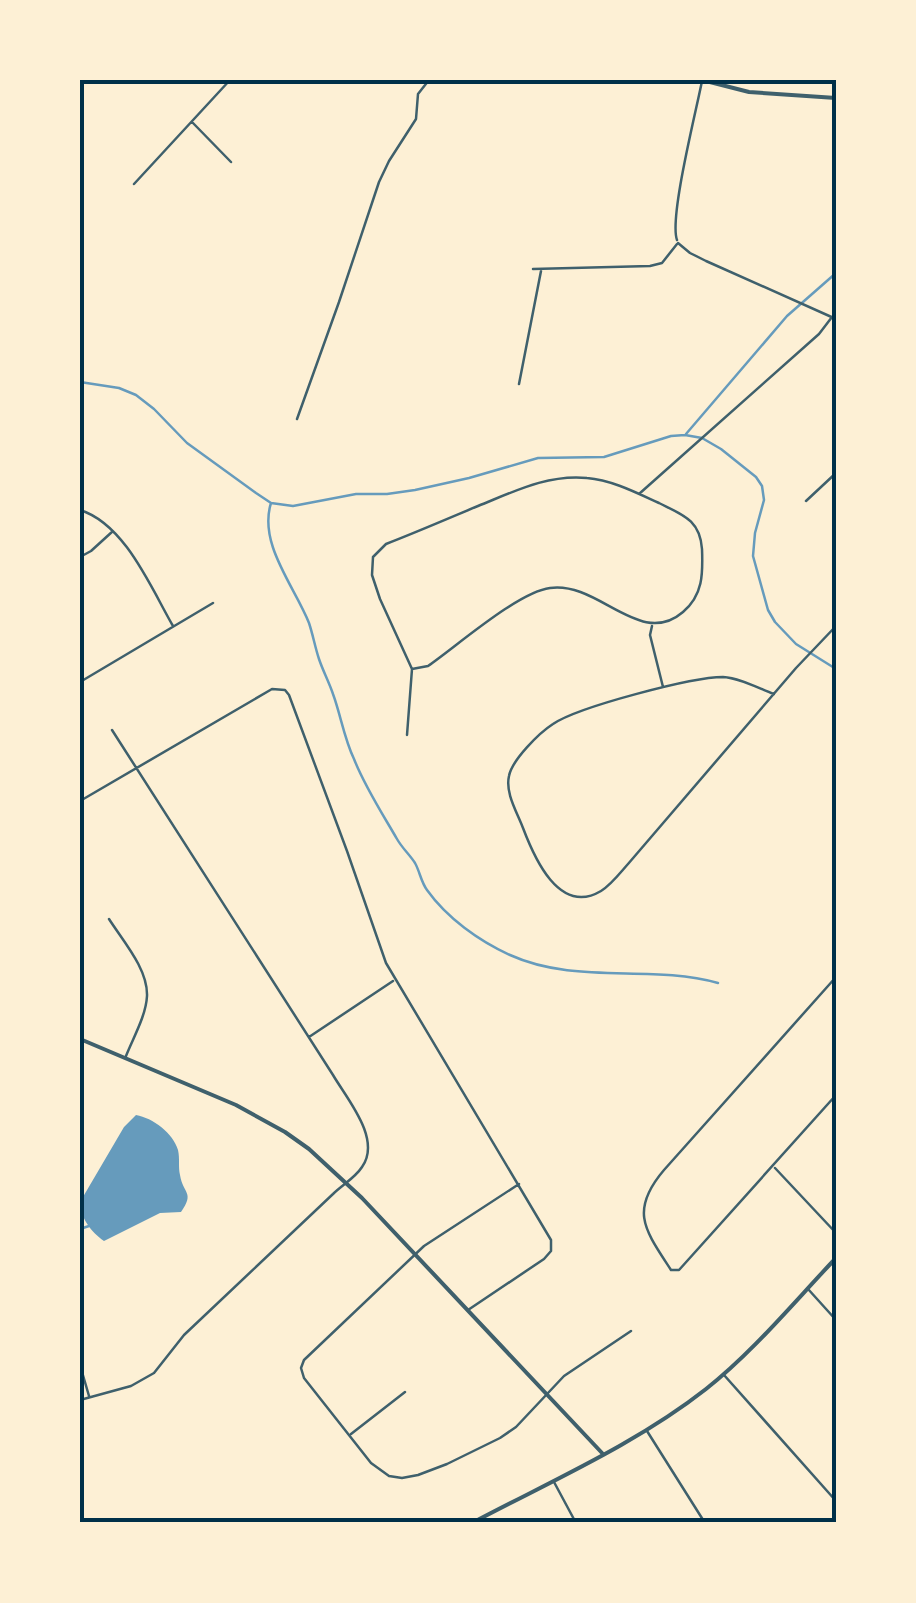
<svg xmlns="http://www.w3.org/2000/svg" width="916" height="1603" viewBox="0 0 916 1603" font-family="'Nunito Sans',sans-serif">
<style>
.water{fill:#669bbc}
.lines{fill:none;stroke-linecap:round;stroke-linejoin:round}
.stream{stroke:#669bbc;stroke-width:2.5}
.minor{stroke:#3f606c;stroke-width:2.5}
.tertiary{stroke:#3f606c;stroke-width:4}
.neatline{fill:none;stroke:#003049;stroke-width:4}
</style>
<rect width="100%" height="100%" fill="#fdf0d5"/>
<path class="water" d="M136,1115C153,1118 173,1133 178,1150C180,1159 178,1167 180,1175C183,1194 195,1192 181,1212L160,1213L104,1241C91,1232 80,1217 80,1202L124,1127Z"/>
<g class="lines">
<path class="stream" d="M80,382L119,388L136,395L154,409L187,443L256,493L271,503L293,506L356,494H387L415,490L469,478L538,458L604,457L671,436L685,435L702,438L721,449L756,477L762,486L764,500L755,533L753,556L768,610L775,622L796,644L836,669
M686,434L787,316L836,273
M271,503C258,544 295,587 309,623C313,635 315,647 319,659C323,671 329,682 333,694C341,716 344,738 354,759C365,787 382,813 397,839C402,848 410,855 415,863C420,872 421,882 427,890C447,918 479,941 510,955C576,985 650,964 718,983
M80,1229L92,1225"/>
<path class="minor" d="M192,122L231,162
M134,184L230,80
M677,240C669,218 696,112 702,81
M678,243L690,253L706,261L836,319
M533,269L650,266L662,263L677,244
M519,384L541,271
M297,419L339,302L379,182L389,161L416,119L418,94L429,80
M639,494L819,334L832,317
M806,501L836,473
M80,510C125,524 151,588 173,626
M80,557L91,551L113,531
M652,626L650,635L663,687
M80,682L213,603
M774,694C758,688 740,678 723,677C692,677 578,707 553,724C539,733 512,760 509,776C505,793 517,812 523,828C534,857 559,916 601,891C611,885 620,873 628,864L796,668L836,626
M407,735L412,669L380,599L372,575L373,557L386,544C417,532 447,519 478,506C513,492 548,474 587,478C612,480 637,493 659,503C683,515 700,520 702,549C703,574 703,595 683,612C640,649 599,581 550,588C518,592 457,646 428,666L412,669
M80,801L272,689L285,690L289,695L347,851L386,963L551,1240V1251L544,1259L468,1310
M109,919C123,941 148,969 147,996C146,1016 133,1038 126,1056
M836,977L664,1170C629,1211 645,1230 671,1270H679L836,1095
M309,1037L393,981
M775,1168L836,1233
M519,1184L424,1246L304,1360L301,1368L304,1378L371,1463L389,1476L402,1478L418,1475L447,1464L500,1438L516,1427L564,1376L631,1331
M808,1289L836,1320
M80,1365L89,1396
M724,1375L836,1501
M80,1400L131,1386L154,1373L184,1335L333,1194C342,1185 355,1178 362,1167C382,1139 347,1099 333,1075L112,730
M647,1431L705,1523
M351,1434L405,1392
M554,1482L576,1523"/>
<path class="tertiary" d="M702,80L749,92L836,98
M80,1039L236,1105L285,1132L309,1149L362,1198L603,1454
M472,1523C551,1481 636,1444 706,1389C753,1352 795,1301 836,1258"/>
</g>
<rect width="916" height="1603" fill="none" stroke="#fdf0d5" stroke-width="165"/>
<rect x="82" y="82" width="752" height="1438" class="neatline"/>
</svg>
